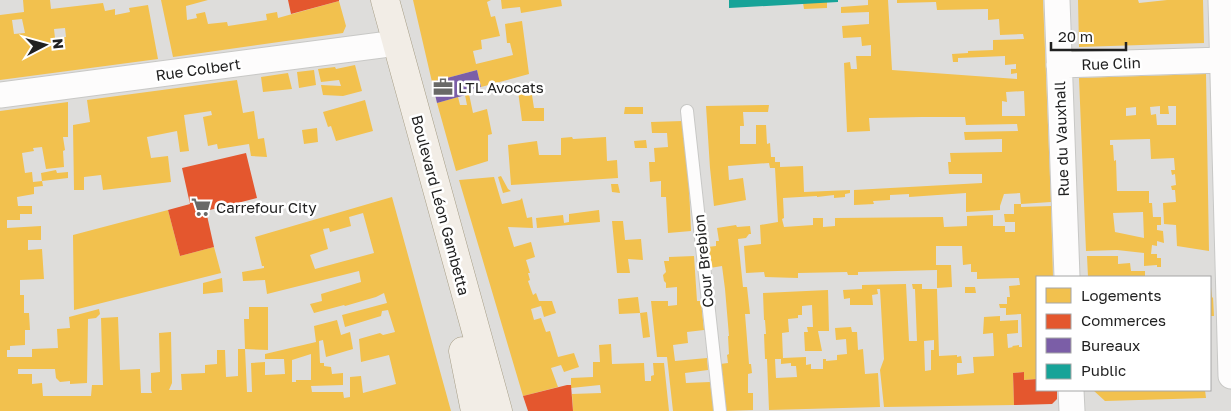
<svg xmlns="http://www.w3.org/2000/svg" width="1231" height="411" viewBox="0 0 1231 411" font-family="'Golos Text',sans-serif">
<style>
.residential{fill:#dedddb;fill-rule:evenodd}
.homes{fill:#f2c14e;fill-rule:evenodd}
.shops{fill:#e4572e}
.offices{fill:#7b5ea7}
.public{fill:#17a398}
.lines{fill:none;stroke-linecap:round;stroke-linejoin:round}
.service-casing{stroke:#c8c8c6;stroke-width:14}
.minor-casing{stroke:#c8c8c6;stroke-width:27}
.primary-casing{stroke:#a69d85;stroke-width:29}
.service{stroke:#fdfcfc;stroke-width:12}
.minor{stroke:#fdfcfc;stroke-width:25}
.primary{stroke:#f2ede6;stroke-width:28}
.labels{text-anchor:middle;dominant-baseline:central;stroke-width:5;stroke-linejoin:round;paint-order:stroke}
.street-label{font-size:15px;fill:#212121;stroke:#fff}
.poi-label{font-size:15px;fill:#212121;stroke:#fff;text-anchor:start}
</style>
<rect width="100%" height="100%" fill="#efeeea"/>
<path class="residential" d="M0,0H1231V411H0ZM1037,277H1210V390H1037Z"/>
<path class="homes" d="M23,0H50L51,9L103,3L105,11L115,9V15L130,12L129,8L148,5L158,59L0,80V15L24,12ZM22,19L25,33L14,34L12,20ZM65,28L66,37L55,38L54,29Z
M161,0H208L186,6L187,20L197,18L196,14L205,12L208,24L227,22L228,26L267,20L266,14L277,12L278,18L339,1L346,26L343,33L173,57Z
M413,0H491L487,2L491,17L495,16L500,36L481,40L482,49L473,51L476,64L513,55L510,43H507L505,24L522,21L529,74L481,87L477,70L432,82Z
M501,0H561L562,6L521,13L520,7L502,9Z
M868,0H888L892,70L1017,79V73L1011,74V69H1016V64L1005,65V56L958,58V62H953L952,54L968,53V51L993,50V40L1024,39L1023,34L1000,35L999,19L988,20V9L937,10L936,2L897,3V0H1043L1051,202L1021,204L1020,193L1004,194L1000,206V210L966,212V193L909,197V194L890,195V200L873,201L874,204L854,205V190L982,183V174H949L948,162H951L950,153L1002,152V139L965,140L964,132L1018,131L1017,124L966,125L965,117H922L869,118L870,131L847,132L844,63L850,62L851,69H857L856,56H871V45L862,46L861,37L843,38L842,26L869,24V12L841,13V7L868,5ZM1024,91L1025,116H1002V101L1007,102L1006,92Z
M1078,0H1138L1139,3L1167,0H1203L1204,43L1079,47Z
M827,2V8L804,9L803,3Z
M355,65L362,91L343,96L323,95L321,85L341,86L339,80L321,82L318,69L335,67L336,69Z
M314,70L316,85L299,88L297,72Z
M288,73L292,89L263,92L261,77Z
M1206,74L1209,251L1177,246L1176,225L1164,224L1163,203L1176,202L1175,190H1172L1171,186L1176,185L1175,174L1172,175L1171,170H1175L1174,158L1151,159L1150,139H1148L1110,140V145H1113L1114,161L1116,160L1117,191H1149V203H1152L1153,217H1161V225H1157V230L1163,231L1164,243L1157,241V246L1152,245L1151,254H1157V258H1161V267H1157V265L1144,266V253L1117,250L1086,251L1079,78ZM1160,106V114H1169L1168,106H1176V125H1157L1156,114L1151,115L1150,107ZM1136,107V115L1126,116V108ZM1143,212L1144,238L1115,232L1113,213Z
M237,80L243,113L254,111L258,139L264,138L267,157L251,156L249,144L218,149L217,144L208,146L203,117L212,115L211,111L184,115L189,151L180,152L177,131L147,137L151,158L168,156L171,182L103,190L101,175L84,177V190H74L73,125L90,122L87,100Z
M523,90L525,96L532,95L534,108H544V121H522L518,91Z
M469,94L473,113L487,109L492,134L488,135V161L456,171L437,103L458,97L460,105H467L465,95Z
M365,100L373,131L336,141L331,126L328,127L323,112Z
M68,102V137H63L65,150L63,151L64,167L46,169L42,147L33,148L34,151L22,153L25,173L32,172L33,182L42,181L43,186L34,187V194L17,197L18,206H32V214H20V220H7V228L41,226V240H28V250L42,249L44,279L20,280V295H24V313H29L30,330H25V345L10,346V350H7V357H32V349L58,348L57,329L70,328L69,317L99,309L100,314L96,318L88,319L87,383L70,384V381L60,382L56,378L55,369H18V374H32V384L42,383L43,396H91L92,385H103L101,318L118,317L120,370L140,369L141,393H152L151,390V373L160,372L159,333L171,332L172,383L169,390H182L181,374L205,373V365L217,364V350H225L226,377L238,376V349H245L247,392H252L251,363L265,362V375L285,374L284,359H265V354L316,342L314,326L337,320L341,335L350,332L353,349L326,357L323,340L319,341L320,363H324V366L331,367L332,374L343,373V385L311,386L312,392H343L344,398L350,397V377L361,376L363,393L396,384L389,355L361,362L359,339L380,333L383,335L395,332L388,310L382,311L381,316L345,327L342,315L387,303L384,293L376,297L345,306L344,305L314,313L310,304L322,301L321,294L361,282L359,271L267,294L265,280L243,281L242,272L264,268V266H262L255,237L392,197L451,411H0V111ZM363,213L374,253L315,269L310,255L328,249L323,229L329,228L330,232L351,226L349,217ZM311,354V380H296V382H292V360Z
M769,105L768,112H743L744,126H740V144H756V125H766L767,144L770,143L771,157H775V162H780V167L803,166L804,192L850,190V193L845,194V197L834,198V195L817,197V196L783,198L784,218L782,219L784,227L813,225V218H823V227L835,226V218L943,217L944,227L967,226V216L993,215V226H1005V232H1015V222H1005L1004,214H1014V204H1021V207L1051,206L1053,277H1037V379L1024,380V372L1013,373L1014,405L884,407L880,370L884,359L880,289H877L878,294L872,295L873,305H850V298L844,299L843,290L862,289V285L906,284L909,341H917L915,289H913L912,284H922V289H937L939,356L957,355V357L961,356L962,363H957V375L974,373L973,357L994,356L993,333L983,334L984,317L1000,316V321L1018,320V333L1007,334L1008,348L1013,347L1012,346L1019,345V347H1022L1021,314L1006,315V308H1000L999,304H1007V297H1010L1009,286L1020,285L1019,278L977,279V272H971V264L963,265L962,246H936V265H951L952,287L937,288V270L858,272V275H848L847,272L798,273V278L765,277L764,272L746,273L744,246L761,244L760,225L778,222L775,168H770L769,163L728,166L729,180L743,178L746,200L714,206L710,168L706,106ZM934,340V350H931V370L925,371L924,341Z
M625,107H643V114H624Z
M683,121L688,164L691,231L668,233L666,197H661V181L650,182L649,162H655L654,148L668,147L667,133H652L651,122Z
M317,128L318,142L304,144L302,130Z
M572,137L573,139L606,137L607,161L617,160L618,178L511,185L508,145L537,141L539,155H561V138Z
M646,140L647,148H635L634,141Z
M56,170L57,173L68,172V178L42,181L41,173Z
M501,176L508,189L511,191L503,193L498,177Z
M494,177L502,204L520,200L522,198L527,218L532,217L533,228L508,227L514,247L531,242L535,257L526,260L530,273H528L530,280L528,281L533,295L536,293L539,301H552L556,313L544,317L541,306L531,309L534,320L541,318L546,332L550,331L558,357L574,353L579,367L564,372L561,365L551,368L558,387L523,396L459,180Z
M611,184H618L620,193L612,192Z
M168,210L180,256L214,247L221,273L74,310L73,235Z
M599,210L600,222L537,228L536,218L563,215L564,223L569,222V214Z
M612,221H623L625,240L641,239L643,260L628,259L630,273H617Z
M736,225L737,227L750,226L751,234H749L746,238L738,239L743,287H747L750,314H745L749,364H751L752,373L748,374V393H753V410L724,411L720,364L728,363L727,355L729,354L728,336H729L725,289L722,266L710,268L707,247L716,246V241H719L717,228Z
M694,256L697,301H701L704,330L687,332L688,343L673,345L675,361L707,358L708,370L685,373L686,383L710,382L714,411H673L667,357H657L651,301H668V306L677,305V287L666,288V283L664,281L663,275L666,272L664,261H669V257Z
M1087,256H1118V264L1130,263L1131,271H1145V277H1088Z
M222,278L223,292L203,294V283Z
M965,287H975L976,293H965Z
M1210,287H1211L1212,298L1213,297L1214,316H1210Z
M828,290L829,331H818L822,351H805L804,332H808L807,327H813L812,305L802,306V315H798V318L788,319L789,332L782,333L783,358L806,357V365L811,364V369H823V359H826V361L837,360V355L847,354L846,339L836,340L835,328L851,327L852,332H857L858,350L863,349L865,374L878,373L880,407L769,410L767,359H765L764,334H766L765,320H764L763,293ZM775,359H781V364L791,363V366H796L797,377L776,378Z
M638,297L640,313L619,314L618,299Z
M249,307H268V350L245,349L244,319H249Z
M647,312L650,337L643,338L640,313Z
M611,344L612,364L644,363L645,381H651V376L654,375L653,363H664L669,411H573L572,394L601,393L600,385L571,388V378L593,377V362H600L599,345Z
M1093,390H1205L1206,398L1105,401Z"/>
<path class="shops" d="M288,0H339V1L291,14Z
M246,153L257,198L206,211L214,247L180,256L168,210L190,204L182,168Z
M1024,372V380L1037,379V390H1057V399L1052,404L1014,405L1013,373Z
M567,385H571L573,411H528L523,396Z"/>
<path class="offices" d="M477,70L481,87L468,90L469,94L437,103L432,82Z"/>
<path class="public" d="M729,0H838V2L729,8Z"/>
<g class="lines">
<defs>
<path id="service" d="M687,111L720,411"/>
<path id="minor" d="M1057,0L1067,277
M1221,0L1231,376
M1059,65L1223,60
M0,95L397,43
M1071,390L1072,411"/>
<path id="primary" d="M385,0L498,411
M463,351L475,411"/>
</defs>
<use href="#service" class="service-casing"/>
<use href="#minor" class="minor-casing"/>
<use href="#primary" class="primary-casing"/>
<use href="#service" class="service"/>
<use href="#minor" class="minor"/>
<use href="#primary" class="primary"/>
</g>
<defs>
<symbol id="office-bare" viewBox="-9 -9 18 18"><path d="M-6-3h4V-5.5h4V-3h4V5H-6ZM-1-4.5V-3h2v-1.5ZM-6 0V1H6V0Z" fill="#696967" stroke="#fff" stroke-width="2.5" paint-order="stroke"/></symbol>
<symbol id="supermarket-bare" viewBox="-9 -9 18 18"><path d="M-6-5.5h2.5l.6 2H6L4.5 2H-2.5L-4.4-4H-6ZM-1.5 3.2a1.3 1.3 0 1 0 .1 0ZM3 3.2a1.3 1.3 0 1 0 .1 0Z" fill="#696967" stroke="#fff" stroke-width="2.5" paint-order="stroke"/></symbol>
</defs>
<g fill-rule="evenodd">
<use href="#office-bare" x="429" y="73" width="28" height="28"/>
<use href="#supermarket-bare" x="187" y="193" width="28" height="28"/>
</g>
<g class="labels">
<g class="street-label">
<text transform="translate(1111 63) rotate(-2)">Rue Clin</text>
<text transform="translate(198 69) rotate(-8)">Rue Colbert</text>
<text transform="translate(1061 139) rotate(-92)">Rue du Vauxhall</text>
<text transform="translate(441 205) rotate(75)">Boulevard Léon Gambetta</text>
<text transform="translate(703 261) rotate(-96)">Cour Brebion</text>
</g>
<g class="poi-label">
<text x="458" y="87">LTL Avocats</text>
<text x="216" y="207">Carrefour City</text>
</g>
</g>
<rect x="1036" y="276" width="175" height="115" fill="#ffffff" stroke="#a6a6a6"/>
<rect x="1046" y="288" width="25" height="15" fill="#f2c14e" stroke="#a6a6a6"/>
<text x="1081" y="301" font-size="15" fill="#212121">Logements</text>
<rect x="1046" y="314" width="25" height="15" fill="#e4572e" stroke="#a6a6a6"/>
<text x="1081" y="326" font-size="15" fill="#212121">Commerces</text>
<rect x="1046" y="338" width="25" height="15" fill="#7b5ea7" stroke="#a6a6a6"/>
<text x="1081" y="351" font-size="15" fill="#212121">Bureaux</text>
<rect x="1046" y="364" width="25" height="15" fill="#17a398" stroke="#a6a6a6"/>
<text x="1081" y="376" font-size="15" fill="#212121">Public</text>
<g transform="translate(45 45) rotate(84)" stroke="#ffffff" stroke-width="4" paint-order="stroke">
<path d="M0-4L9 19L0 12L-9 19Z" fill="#212121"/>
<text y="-8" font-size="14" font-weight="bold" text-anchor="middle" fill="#212121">N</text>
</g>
<path d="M1051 42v8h75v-8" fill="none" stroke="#212121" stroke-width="2.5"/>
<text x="1058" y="42" font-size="15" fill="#212121" stroke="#ffffff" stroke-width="4" paint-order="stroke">20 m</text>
</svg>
